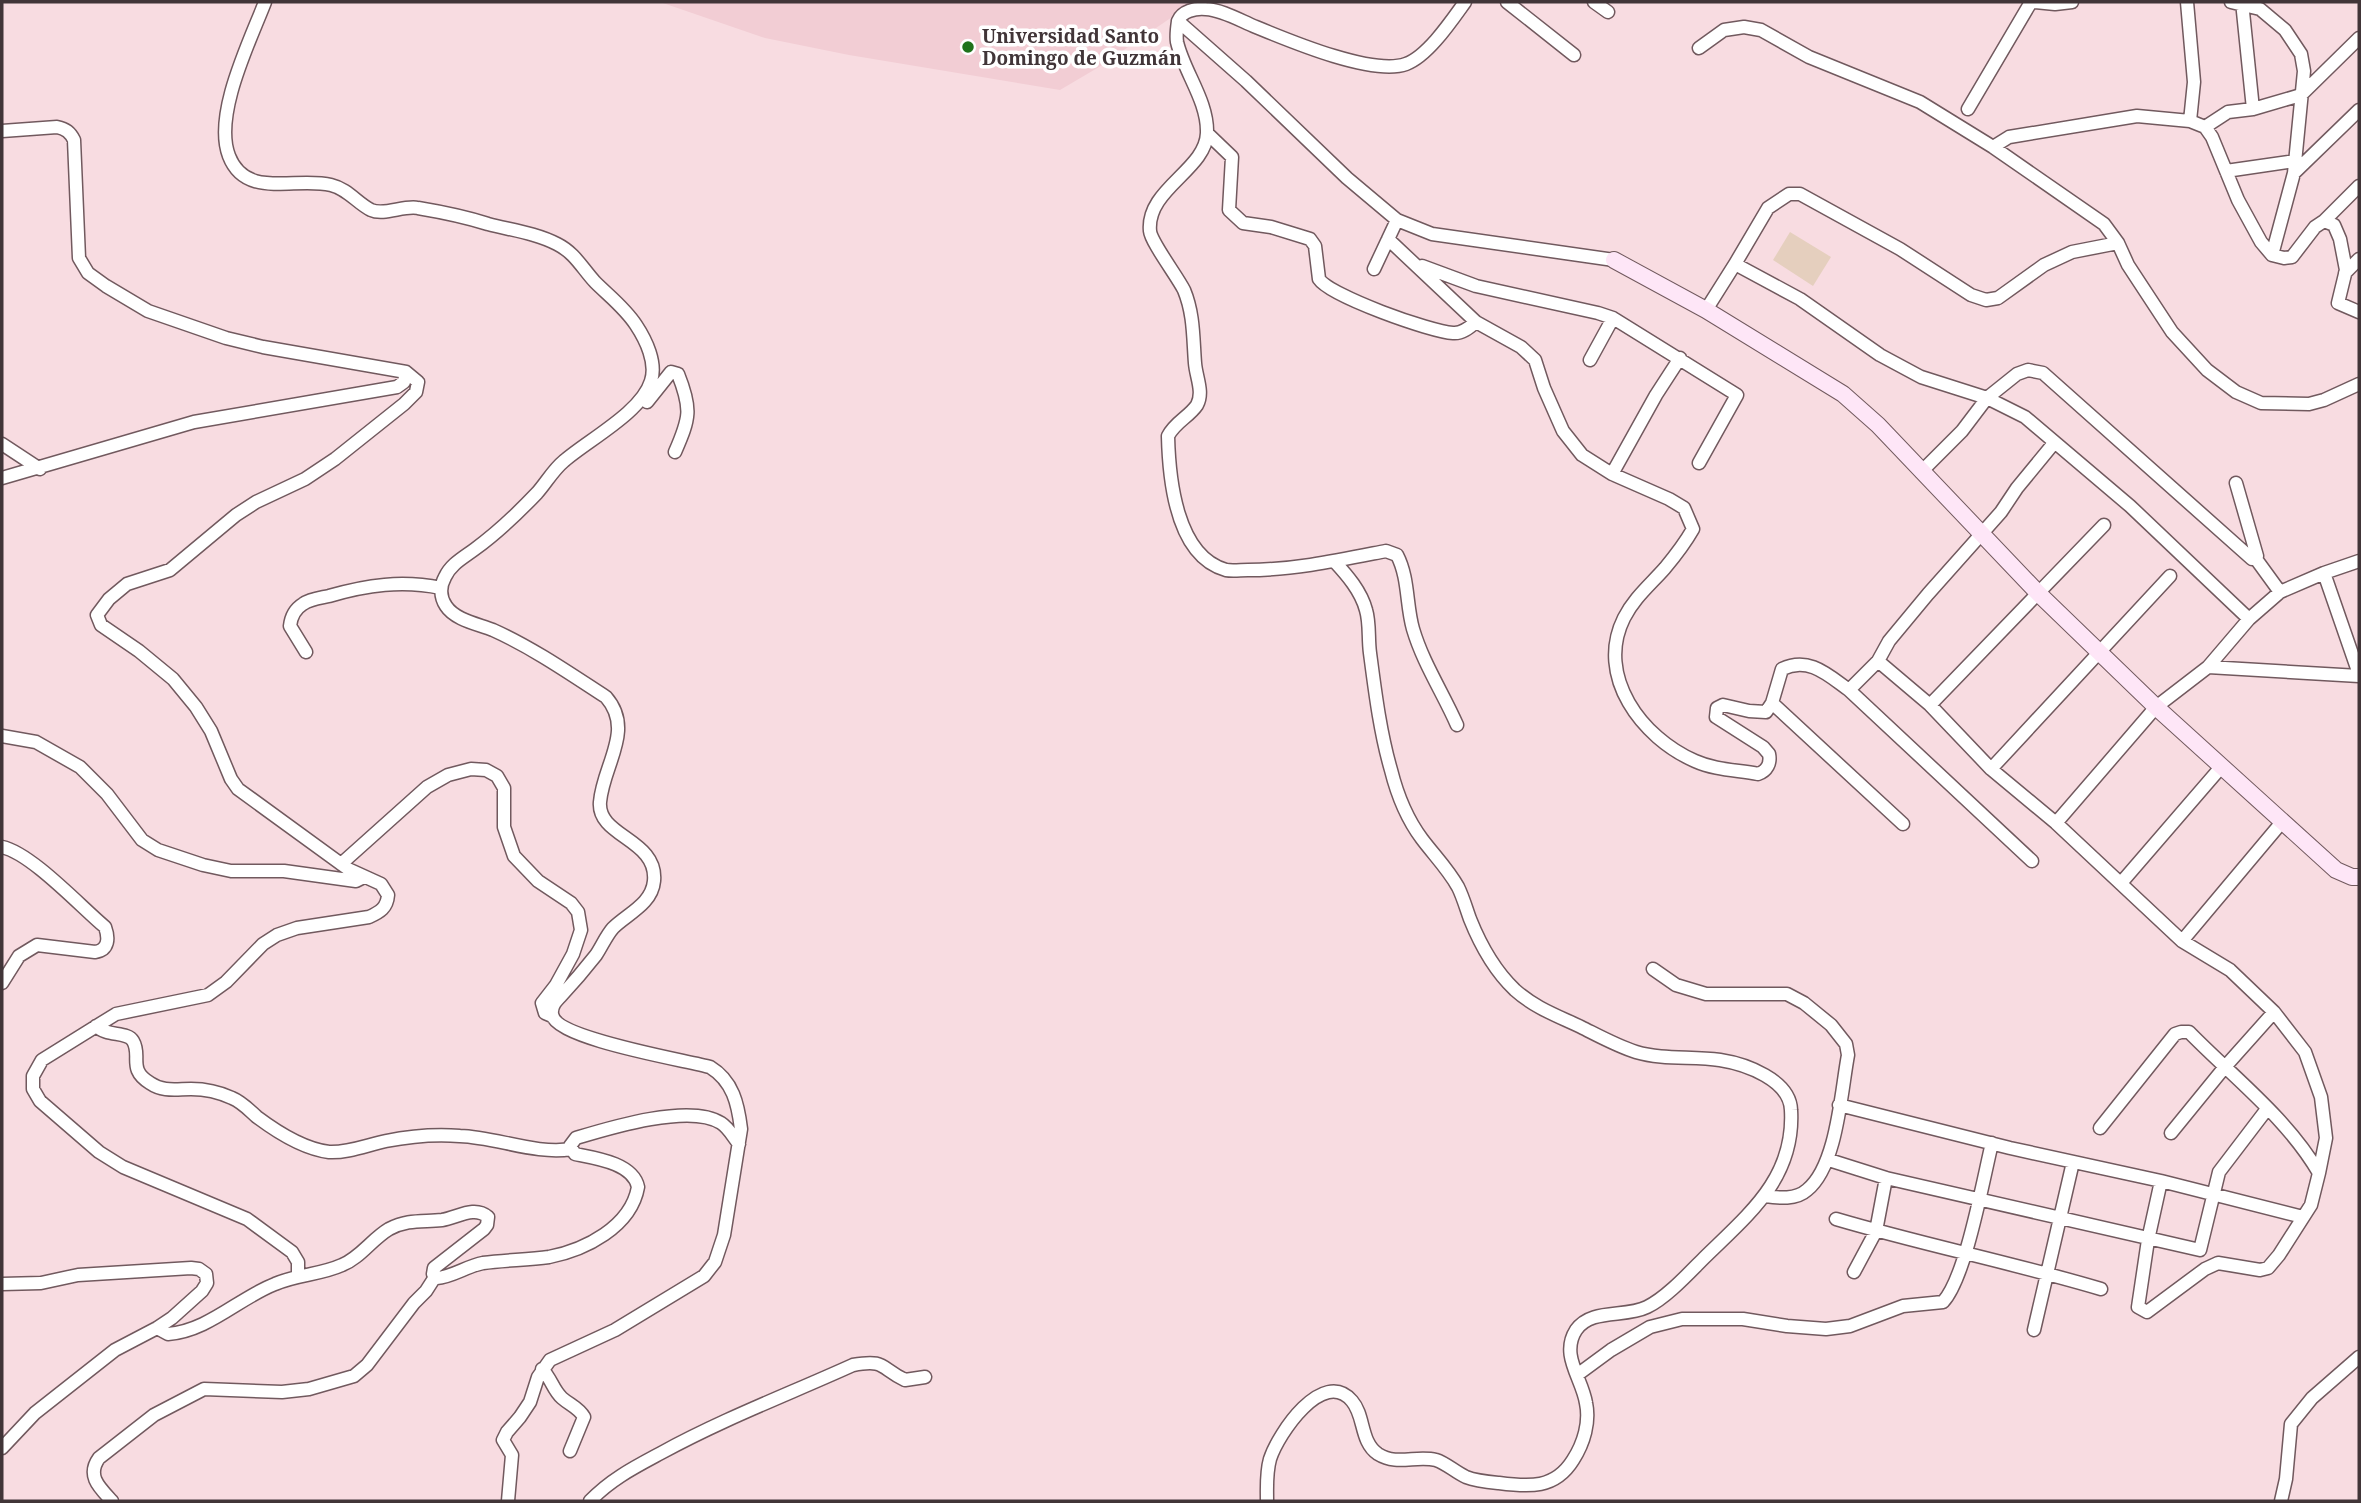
<svg xmlns="http://www.w3.org/2000/svg" width="2361" height="1503" viewBox="0 0 2361 1503" font-family="'Noto Serif',serif">
<style>
.built{fill:#f2cdd4}
.green{fill:#e5cfbe}
.lines{fill:none;stroke-linecap:round;stroke-linejoin:round}
.street-casing{stroke:#71595e;stroke-width:15}
.secondary-casing{stroke:#71595e;stroke-width:18}
.street{stroke:#fff;stroke-width:12}
.secondary{stroke:#fee6f7;stroke-width:16}
.poi-dot{fill:#1f721b;stroke:#fff;stroke-width:2.5}
.labels{text-anchor:middle;dominant-baseline:central;stroke-width:7;stroke-linejoin:round;paint-order:stroke}
.poi-label{font-size:19px;font-weight:bold;fill:#413538;stroke:#fff;text-anchor:start}
</style>
<rect width="100%" height="100%" fill="#f8dce1"/>
<path class="built" d="M660,2H1194L1099,67L1060,90L849,55L765,38Z"/>
<path class="green" d="M1790,232L1831,257L1813,286L1773,260Z"/>
<g class="lines">
<defs>
<path id="street" d="M265,2C250,41 213,115 229,156C246,200 296,176 331,185C348,189 357,203 371,210C384,216 404,205 418,208C442,212 466,217 488,224C511,230 536,233 557,244C575,253 582,268 595,282C609,296 625,308 636,325C646,340 657,363 651,381C642,412 588,440 564,461C553,470 546,483 537,493C518,513 497,533 475,549C463,558 451,564 445,577C440,586 440,597 446,606C455,620 478,624 493,630C533,648 569,673 606,697C635,730 603,765 600,802C597,837 658,839 654,881C652,904 627,914 613,928C606,936 602,946 596,955C585,969 573,983 561,996C556,1001 551,1006 552,1014C555,1039 685,1060 710,1067C733,1081 738,1104 741,1129L724,1235L715,1262L704,1276L615,1330L550,1360L538,1377L530,1402L520,1417L507,1432L503,1440L512,1455L508,1501
M1465,2C1452,20 1428,56 1406,64C1373,76 1290,41 1256,27C1241,21 1223,10 1206,9C1195,8 1182,11 1178,21L1246,81L1347,178L1397,220L1432,234L1614,260
M1507,2L1574,55
M1594,2L1608,12
M2035,2L2055,4L2072,2
M2187,2L2194,82L2190,121
M2231,2L2260,9L2285,30L2301,54L2304,71L2294,173L2272,255
M2242,2L2253,109L2301,95L2359,38
M1178,21C1177,28 1176,36 1177,42C1184,72 1208,101 1207,133C1206,170 1146,189 1150,231C1151,242 1177,276 1184,290C1194,314 1193,338 1195,363C1196,377 1204,392 1197,405C1189,417 1175,422 1168,436C1169,478 1176,556 1226,570C1232,571 1241,570 1248,570C1294,570 1340,560 1386,551L1397,555C1409,578 1406,605 1413,629C1423,663 1443,693 1457,725
M1699,48L1724,30L1744,27L1761,30L1809,57L1920,102L1993,147L2104,224L2118,243L2128,265L2172,332L2207,370L2236,392L2261,403L2309,404L2324,400L2359,384
M1968,109L2031,2
M2205,127L2228,112L2253,109
M2,131L57,127C66,129 70,132 74,140L79,258L88,273L106,286L148,311L226,338L263,347L406,372L418,382L416,392L404,404L335,459L305,479L256,502L236,515L170,570L127,584L109,599L97,615L101,625L139,651L173,679L196,707L211,731L231,779L238,789L348,869L381,884L388,895C387,908 380,912 369,917L297,928L277,935L263,944L226,982L208,995L116,1014L42,1060L33,1076V1089L40,1101L99,1152L123,1167L247,1219L292,1252L298,1262V1275
M1208,134L1232,157L1229,210L1243,223L1271,227L1310,239L1315,246L1319,279C1330,296 1431,332 1453,333C1462,334 1470,327 1476,322
M1993,147L2009,137L2137,116L2190,121L2205,127L2212,137L2238,200L2261,242L2272,255L2284,258L2292,257L2315,227L2324,221L2334,225L2340,239L2346,270L2338,303L2359,312
M2226,171L2295,161
M2294,173L2359,110
M2324,221L2359,186
M1388,239L1476,322L1521,347L1535,360L1544,388L1563,431L1582,455L1612,474L1669,499L1684,508L1693,529C1685,543 1675,556 1665,568C1650,585 1634,598 1624,618C1595,676 1642,738 1695,761C1715,770 1737,770 1758,774C1767,771 1771,763 1769,754L1763,747L1716,717L1717,708L1723,705L1749,711L1766,712L1772,703L1782,669C1809,656 1828,675 1849,690L2032,861
M1735,264L1768,208L1789,194H1800L1900,249L1971,295L1986,300L1998,298L2044,265L2072,252L2118,243
M1422,266L1476,286L1598,313L1613,318L1737,395L1699,463
M1374,269L1397,220
M2345,273L2359,259
M1706,310L1735,264L1800,299L1880,355L1921,377L1987,398L2025,417L2130,506L2249,619
M1590,360L1613,318
M647,402L671,372L678,374C692,409 690,418 675,452
M2,444L40,469
M1921,472L1962,431L1987,398L2017,374L2028,370L2043,373L2252,559H2256L2257,556L2236,483
M1612,474L1656,395L1680,358
M2,478L194,422L397,387L404,382L406,372
M2256,559L2280,592
M2324,573L2359,674
M306,652L290,626C291,617 295,609 303,604C310,599 320,598 329,596C367,585 402,580 441,588
M1878,661L1889,641L1928,594L2001,512L2017,488L2054,443
M2208,667L2359,676
M1849,690L1878,661L1930,705L1991,769L2056,823L2182,941L2230,970L2274,1012L2305,1052L2321,1097L2326,1138L2319,1173
M1772,703L1903,824
M1930,705L2104,525
M2,736L36,742L80,767L107,794L142,840L158,850L203,865L231,871H284L356,881L364,877
M1991,769L2170,576
M2056,823L2156,707L2208,667L2249,619L2280,592L2324,573L2359,561
M2,847C31,853 80,906 105,927C109,938 109,950 95,952L37,945L19,956L2,983
M341,864L427,787L448,775L471,769L486,770L497,776L504,788V827L514,856L538,881L571,903L578,912L581,930L573,954L556,985L542,1003L545,1013L552,1016
M2121,883L2222,766
M2182,941L2282,822
M1653,969L1676,985L1706,994H1787L1804,1003L1831,1025L1846,1044L1848,1055C1841,1092 1837,1166 1807,1190C1796,1200 1779,1198 1765,1196
M96,1026C107,1037 127,1031 133,1041C142,1056 127,1069 150,1083C163,1092 176,1089 191,1089C205,1089 219,1092 232,1098C242,1102 249,1110 257,1117C277,1132 304,1149 329,1152C348,1153 367,1145 386,1141C411,1136 435,1134 460,1136C495,1137 537,1155 571,1149
M1839,1105L2010,1148L2161,1181L2303,1217
M2100,1128L2175,1034L2181,1032H2189C2233,1077 2287,1118 2319,1173L2311,1205L2279,1255L2268,1268L2260,1270L2218,1263L2205,1269L2147,1312L2138,1307L2148,1240L2161,1181
M2171,1133L2224,1068L2274,1012
M1829,1160L1886,1178L2200,1250L2219,1172L2267,1109
M1836,1219C1924,1245 2014,1263 2101,1289
M1854,1272L1876,1231L1886,1178
M2,1284L41,1283L78,1275L191,1268L199,1269L206,1274L207,1283L202,1291L172,1318L157,1328L115,1350L35,1413L2,1448
M157,1328L168,1334C208,1331 239,1298 275,1284C298,1274 320,1275 342,1265C360,1258 372,1239 389,1229C408,1219 422,1222 442,1220C457,1218 474,1205 488,1217L487,1225L484,1229L434,1268L433,1274L437,1278C452,1277 467,1266 483,1263C505,1260 527,1260 549,1257C585,1250 631,1227 638,1187C633,1163 595,1158 575,1154L570,1146L576,1138C609,1128 690,1103 721,1123C729,1128 733,1137 739,1144
M2034,1330L2073,1162
M542,1369C551,1378 553,1390 562,1398C570,1405 579,1408 584,1417L570,1451
M1577,1375L1611,1350L1650,1327L1682,1319H1743L1787,1326L1826,1329L1850,1326L1903,1306L1943,1302C1966,1277 1983,1180 1992,1143
M112,1501C100,1488 86,1476 99,1458L154,1415L204,1389L282,1392L309,1389L354,1376L367,1365L414,1303L426,1291L435,1277
M590,1501C611,1479 635,1467 661,1453C723,1419 789,1394 853,1365C886,1359 880,1368 905,1380L925,1377
M1267,1501C1267,1487 1266,1473 1270,1459C1278,1434 1323,1367 1352,1401C1365,1416 1360,1442 1378,1454C1397,1466 1416,1455 1436,1460C1446,1463 1455,1472 1466,1477C1476,1481 1488,1482 1499,1483C1529,1487 1555,1489 1573,1460C1584,1443 1590,1422 1586,1403C1582,1378 1560,1355 1576,1330C1591,1308 1625,1318 1647,1307C1666,1298 1689,1273 1704,1258C1749,1214 1795,1178 1791,1110C1790,1080 1746,1064 1720,1060C1692,1056 1663,1060 1636,1052C1617,1046 1599,1036 1581,1027C1558,1016 1535,1008 1515,990C1495,971 1480,944 1470,919C1466,908 1463,897 1458,887C1448,869 1434,855 1422,839C1407,819 1397,794 1391,770C1380,732 1375,691 1370,653C1368,639 1370,623 1366,610C1361,591 1347,575 1334,561
M2281,1501L2286,1479L2291,1424L2312,1398L2359,1357"/>
<path id="secondary" d="M1614,260L1706,310L1843,394L1878,425L2039,594L2156,707L2336,870L2352,877H2359"/>
</defs>
<use href="#street" class="street-casing"/>
<use href="#secondary" class="secondary-casing"/>
<use href="#street" class="street"/>
<use href="#secondary" class="secondary"/>
</g>
<circle class="poi-dot" cx="968" cy="47" r="7"/>
<g class="labels">
<g class="poi-label">
<text x="982" y="36">Universidad Santo<tspan x="982" dy="22">Domingo de Guzmán</tspan></text>
</g>
</g>
<rect width="2361" height="1503" fill="none" stroke="#413538" stroke-width="7"/>
</svg>
